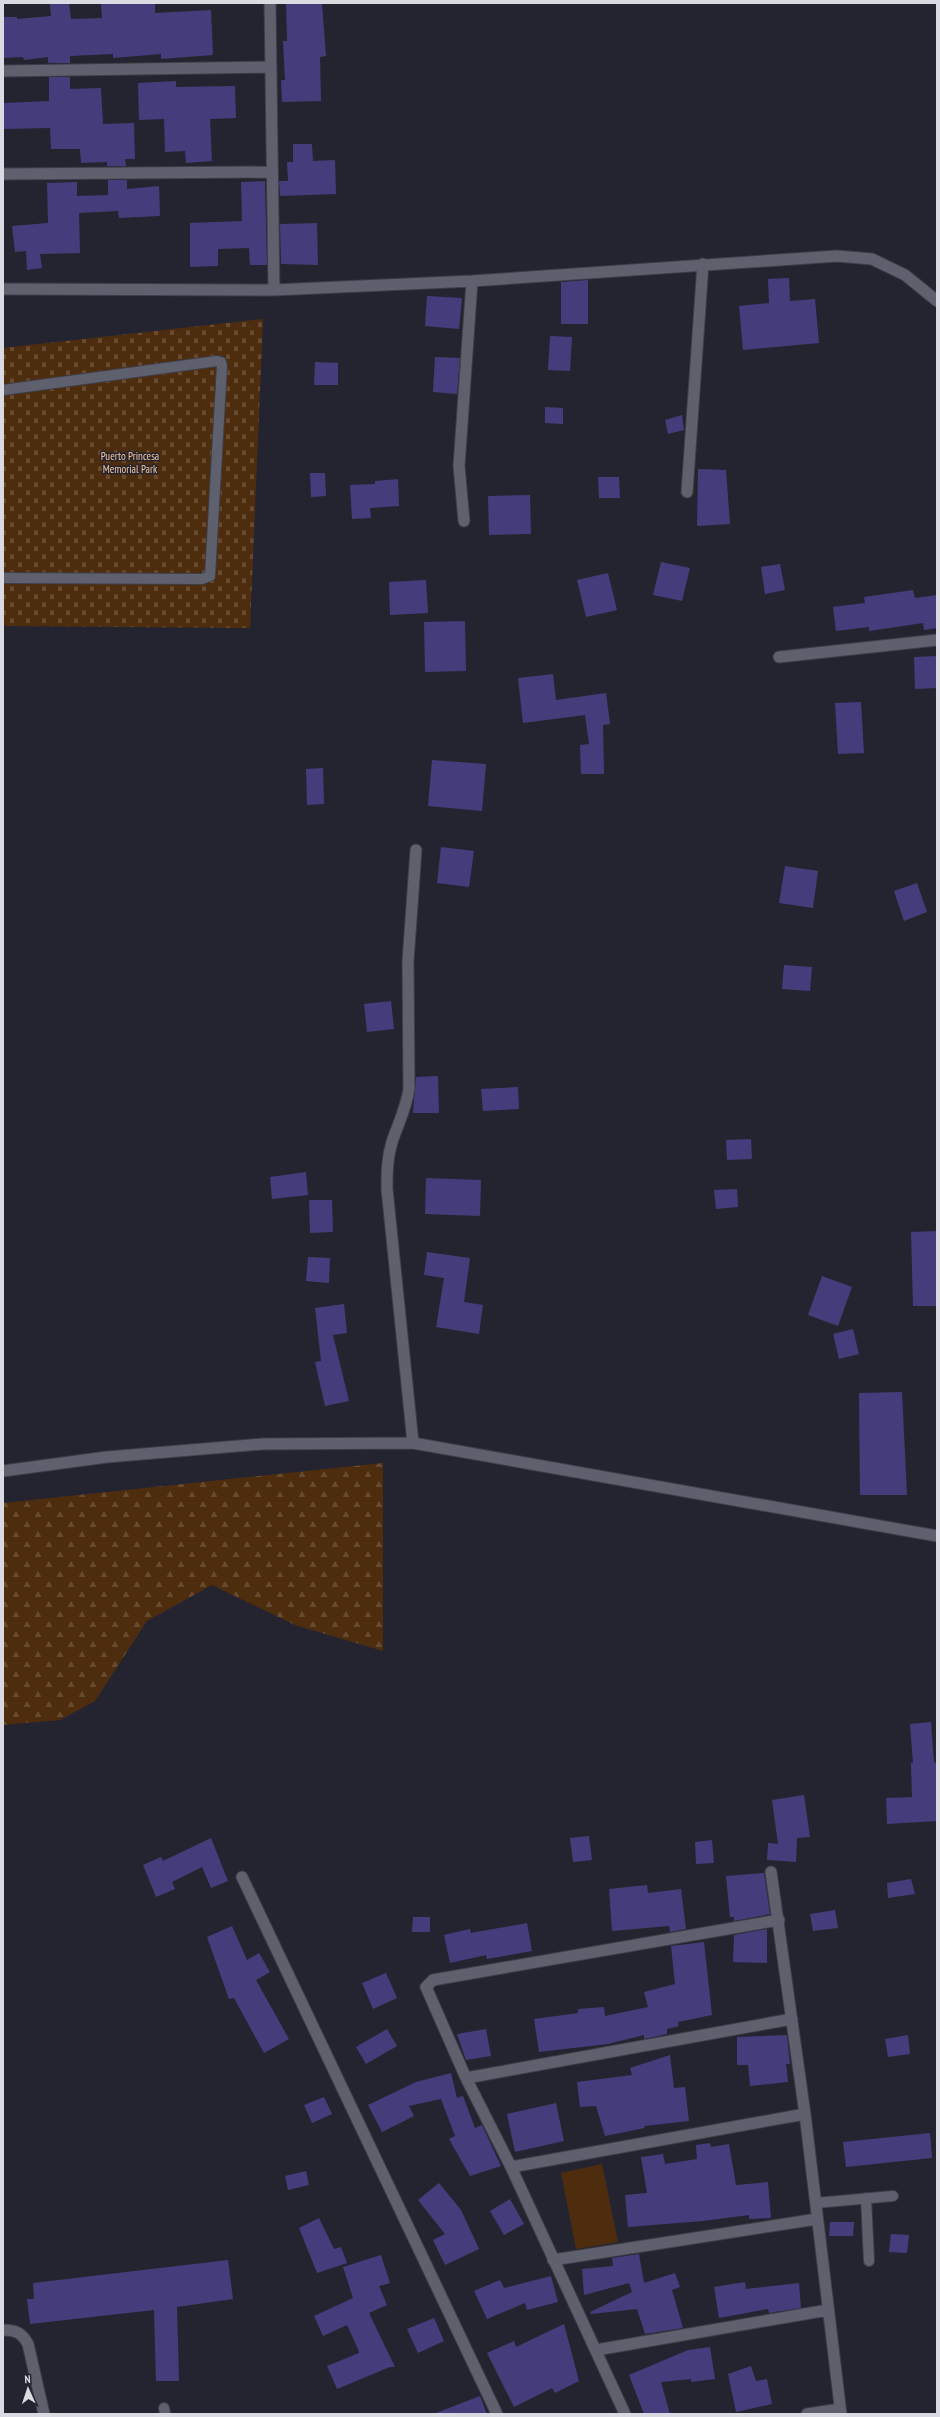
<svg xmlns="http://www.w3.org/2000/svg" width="940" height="2417" viewBox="0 0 940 2417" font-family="'PT Sans Narrow',sans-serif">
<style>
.forest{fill:url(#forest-firs)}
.cemetery{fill:url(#cemetery-stones)}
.green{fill:#4e2d0e}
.building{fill:#433e7b}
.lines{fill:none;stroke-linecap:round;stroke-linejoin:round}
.service-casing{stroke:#3e3e48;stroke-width:12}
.minor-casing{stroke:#3e3e48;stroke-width:13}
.service{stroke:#5f606e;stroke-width:10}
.minor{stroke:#5f606e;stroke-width:11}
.labels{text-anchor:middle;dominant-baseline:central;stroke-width:3;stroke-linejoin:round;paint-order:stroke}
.park-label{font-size:11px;fill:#f9c79f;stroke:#242430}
</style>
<defs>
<pattern id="forest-firs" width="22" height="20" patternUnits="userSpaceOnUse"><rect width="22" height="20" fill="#4e2d0e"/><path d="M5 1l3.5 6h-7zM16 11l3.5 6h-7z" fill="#674b31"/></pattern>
<pattern id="cemetery-stones" width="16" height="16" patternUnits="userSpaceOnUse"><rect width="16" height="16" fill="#4e2d0e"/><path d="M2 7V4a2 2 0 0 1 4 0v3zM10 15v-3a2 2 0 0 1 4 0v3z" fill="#674b31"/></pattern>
</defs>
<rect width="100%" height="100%" fill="#242430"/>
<path class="forest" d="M383,1463V1651L295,1625L212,1585L147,1621L95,1701L60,1720L3,1725V1503Z"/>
<path class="cemetery" d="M263,319L250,628L3,626V348Z"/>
<path class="green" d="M602,2164L618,2242L576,2249L561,2173Z"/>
<path class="building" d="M50,3H69L71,19L102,18L101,3H155V13L211,10L213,55L161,59V54L113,58V54L70,56V63H48V57L24,60L23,57L3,58V17H17V19L51,16Z
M286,3H322L326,56L320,57L321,101L282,102L281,80H285L283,41H287Z
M49,77H70V89L101,88L103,124L134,123L135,159H125L126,166H107V162L81,163L80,149H51L50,128L4,129L3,103L49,101Z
M176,81V87L235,86L236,118L210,119L212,161L186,163L185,151L165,152L164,119L139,120L138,83Z
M293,144H312L313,161L335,160L336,194L280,196L279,181H288L287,162H293Z
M108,180H127V189L159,186L160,216L119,218L118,211L79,213L80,253L40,254L42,268L27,270L26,251L15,252L12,226L48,223L47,183L77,182V196L108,195Z
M265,181L267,265H250L249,248L218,249V266L190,267V223L242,221L241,182Z
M317,223L318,265L281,264L280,224Z
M789,278L790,301L815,299L819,343L743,350L739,306L769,303L768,279Z
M588,280V324H561V282Z
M427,296L462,298L459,329L425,326Z
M550,336L572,337L570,371L548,370Z
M435,357L460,358L457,394L433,392Z
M315,362L338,363V385H314Z
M545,407L563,408V424L545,423Z
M682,415L684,430L668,434L665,420Z
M698,469L726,470L730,524L697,526Z
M310,473H325L326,496L311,497Z
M598,477H619L620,498H599Z
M398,479L399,506L370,508L371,518L352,519L350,485L375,484V481Z
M530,495L531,534L489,535L488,496Z
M661,562L690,568L682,601L653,595Z
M780,564L785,590L765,594L761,567Z
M608,573L617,610L586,617L577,580Z
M426,580L428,613L390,615L389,582Z
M913,590L915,598L937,595V628L924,630L923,623L869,631V627L836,631L833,607L865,603L864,597Z
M465,621L466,671L425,672L424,622Z
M937,656V688L915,689L914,657Z
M553,674L556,700L606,693L610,724L603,725L604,774H581L580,745L589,744L585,715L523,723L518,678Z
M861,702L864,753L838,754L835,703Z
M432,760L486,764L482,811L428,806Z
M323,768L324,804L307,805L306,769Z
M441,847L474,851L469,887L437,883Z
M785,866L818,871L813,908L779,903Z
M917,883L927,912L904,921L894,891Z
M784,965L812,967L810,991L782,989Z
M391,1001L394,1029L367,1032L364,1004Z
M438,1076L439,1113H413L416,1077Z
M518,1087L519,1109L483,1111L481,1089Z
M751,1139L752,1159L727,1160L726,1140Z
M306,1172L308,1195L272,1199L270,1177Z
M426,1178L481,1180L480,1216L425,1214Z
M737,1189L738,1207L716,1209L714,1190Z
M309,1200H332L333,1232L310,1233Z
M937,1231V1306H913L911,1232Z
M427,1252L470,1258L464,1302L483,1305L479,1334L436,1327L444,1278L424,1275Z
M308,1257L330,1258L329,1283L306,1281Z
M822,1276L852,1287L838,1326L808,1315Z
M344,1304L347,1333L333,1335L349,1401L325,1406L315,1362L321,1361L315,1308Z
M853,1329L859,1354L839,1359L833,1334Z
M902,1392L907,1495H860L859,1393Z
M931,1722L934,1763L937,1762V1821L887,1824L886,1798L912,1797L911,1763H913L910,1724Z
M804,1795L810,1837L797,1838L796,1862L767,1860L768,1843L778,1844L772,1800Z
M589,1836L592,1860L573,1862L570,1838Z
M211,1838L228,1881L211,1888L202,1867L172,1882L175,1889L156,1897L143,1865L161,1857L163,1861Z
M712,1840L714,1863L696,1864L695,1842Z
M764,1873L770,1914L734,1921V1917H730L726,1876Z
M911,1879L915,1894L888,1898L887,1883Z
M647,1885L648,1893L681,1889L686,1929L670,1932L669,1926L612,1931L609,1889Z
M835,1910L838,1928L813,1931L810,1914Z
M413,1917H430V1932H412Z
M527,1923L532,1951L487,1959L486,1955L450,1963L444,1935L470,1929L471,1933Z
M232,1926L247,1960L259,1953L270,1972L256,1980L289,2039L264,2053L234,1998L229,1999L207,1937Z
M767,1929V1963L733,1962L734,1935Z
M704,1942L712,2015L678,2022L679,2026L667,2029V2034L644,2039V2035L608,2044L539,2052L534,2019L578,2013V2009L604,2007L605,2016L648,2007L644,1992L675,1984L671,1946Z
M386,1973L397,1998L373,2009L362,1983Z
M387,2029L397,2046L366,2064L356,2047Z
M486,2029L491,2056L466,2060L457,2034Z
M787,2035L790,2064H786L788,2082L750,2086L748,2065H737V2037Z
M908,2035L910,2054L888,2057L885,2039Z
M670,2055L674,2088L685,2087L689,2121L644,2126L645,2128L605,2136L596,2106L580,2107L577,2082L632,2075L630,2068Z
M451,2073L457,2098L463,2096L475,2128L482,2125L501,2166L470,2176L449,2139L455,2136L441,2099L409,2106L414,2116L382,2132L368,2105L416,2082Z
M324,2097L332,2114L312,2123L304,2105Z
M556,2103L564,2141L515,2152L507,2114Z
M930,2133L932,2158L846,2167L843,2142Z
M710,2143L711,2147L729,2144L736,2185L768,2182L771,2218L749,2219V2215L703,2221L628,2227L625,2195L647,2193L641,2157L663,2154L665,2164L697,2159L696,2145Z
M306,2171L309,2185L288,2190L285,2176Z
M439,2183L461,2210L479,2249L445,2265L433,2240L445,2234L418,2200Z
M510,2199L524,2224L504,2235L490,2211Z
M319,2218L334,2249L341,2247L347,2263L317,2273L299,2228Z
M830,2222H854L853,2236H829Z
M891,2234L909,2235L907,2253L889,2252Z
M639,2254L644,2283L675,2273L680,2287L672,2290L683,2328L645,2334L637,2309L591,2314L590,2312L632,2292L629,2283L584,2295L582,2269L613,2266L612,2258Z
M381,2255L390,2283L379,2286L387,2305L369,2313L395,2367H390L337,2389L327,2366L359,2353L358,2349L347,2325L323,2336L314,2316L353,2298L343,2267Z
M228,2260L233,2299L177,2307L179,2381H156L154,2310L30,2324L27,2299H34L33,2283Z
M551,2276L558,2302L527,2310L525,2303L487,2319L474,2291L500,2280L504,2288Z
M745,2282L746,2289L799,2283L801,2308L769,2313L768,2309L719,2318L714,2287Z
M434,2318L444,2341L418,2353L407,2329Z
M564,2324L579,2381L555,2393L552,2388L514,2407L487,2353L514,2341L516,2347Z
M710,2347L715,2379L691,2382V2379L661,2382L670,2414H644L629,2375L688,2350Z
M751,2366L756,2381L767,2379L772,2404L736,2412L728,2374Z
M480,2396L487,2414H436V2413Z"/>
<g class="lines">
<defs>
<path id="service" d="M3,390L217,361L221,362L222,366L210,576L202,579L3,578
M866,2198L869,2261
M816,2203L893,2196
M164,2408L165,2414"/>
<path id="minor" d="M270,3L274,290
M3,71L270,67
M3,174L272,172
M3,289L274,290L472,281L837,256L872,259L905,275L937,301
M687,492L703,264
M464,521L459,466L472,281
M779,657L937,640
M413,1443L387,1189C387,1173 387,1158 392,1142C398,1124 406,1109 409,1089L408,961L416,850
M3,1471L107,1457L263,1444L413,1443L937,1536
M771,1872L805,2114L841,2414
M242,1877L497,2414
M466,2078L792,2019
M511,2167L805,2114
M553,2260L817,2219
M3,2330C16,2330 22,2333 28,2344L44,2414
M596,2350L828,2310
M625,2414L511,2167L466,2078L426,1987L433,1980L779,1920
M807,2414L840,2409"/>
</defs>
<use href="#service" class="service-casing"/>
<use href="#minor" class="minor-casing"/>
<use href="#service" class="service"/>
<use href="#minor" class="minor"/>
</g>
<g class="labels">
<g class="park-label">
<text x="130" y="456">Puerto Princesa<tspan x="130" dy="13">Memorial Park</tspan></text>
</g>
</g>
<rect width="940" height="2417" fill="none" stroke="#d9dae2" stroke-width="8"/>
<g transform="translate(28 2389) rotate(357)" stroke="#242430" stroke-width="3" paint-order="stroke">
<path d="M0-3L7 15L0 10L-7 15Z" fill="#d9dae2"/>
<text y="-6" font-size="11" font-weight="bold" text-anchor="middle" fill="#d9dae2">N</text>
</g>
</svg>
